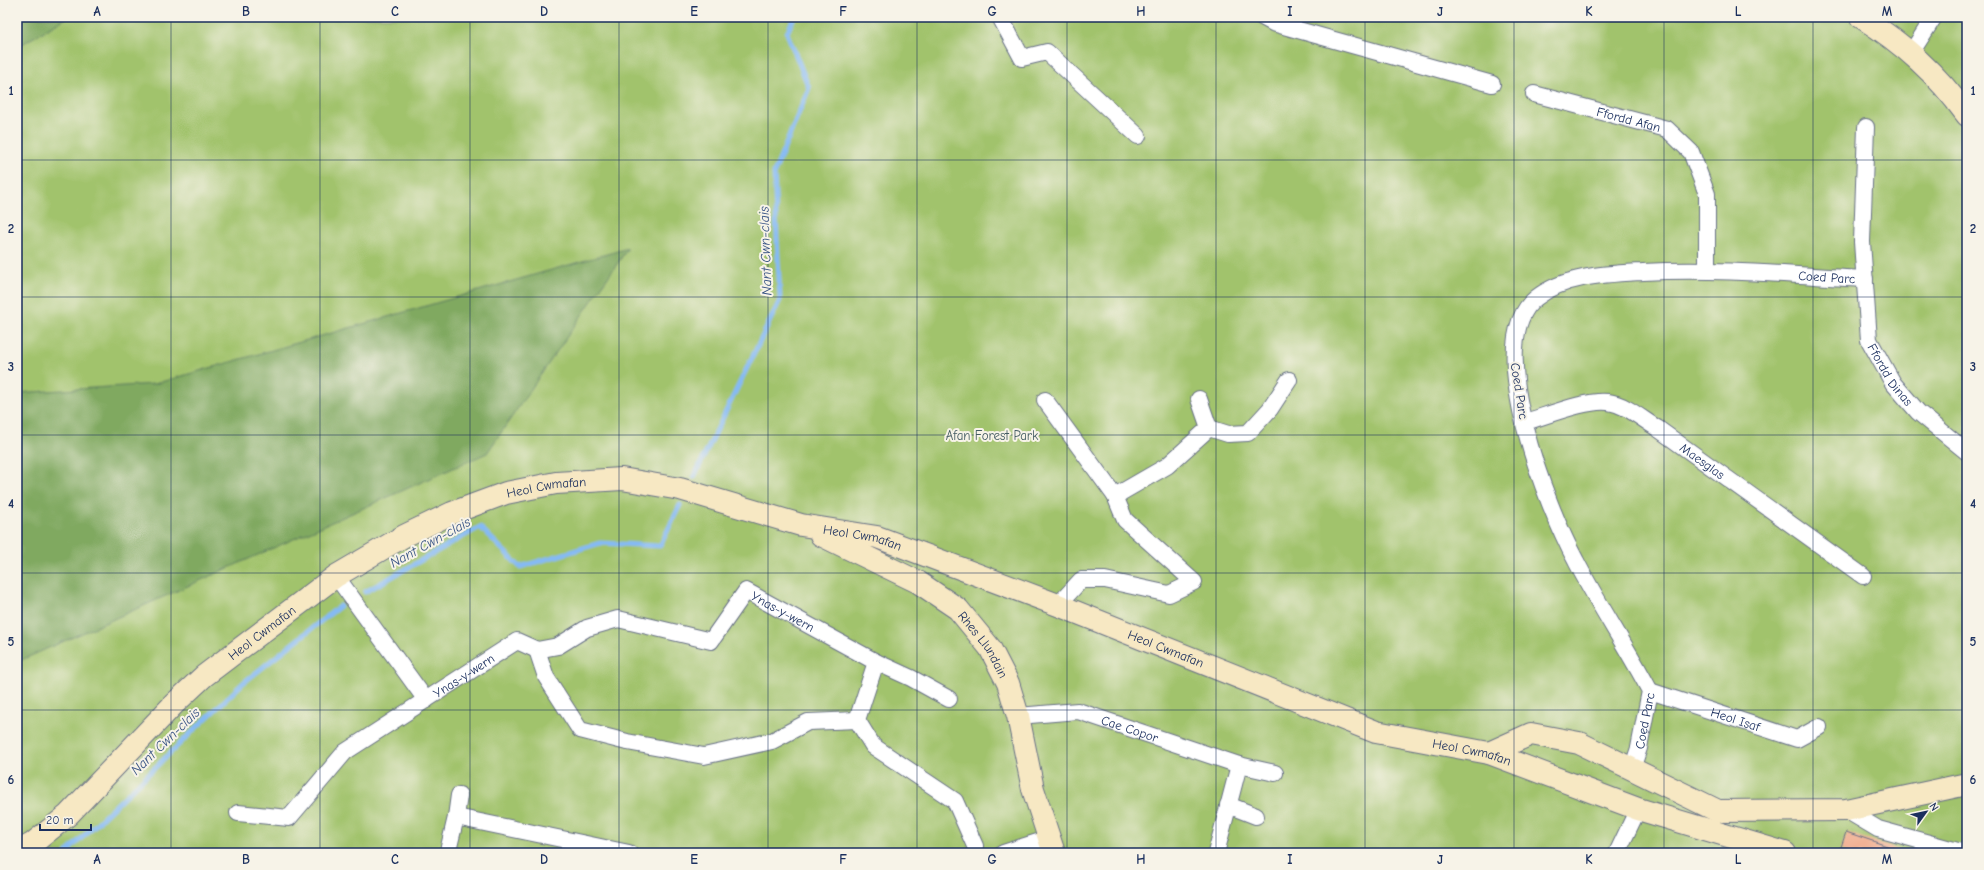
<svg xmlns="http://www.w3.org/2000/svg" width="1984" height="870" font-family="'Comic Neue',sans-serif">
<rect width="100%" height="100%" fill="#f7f3e8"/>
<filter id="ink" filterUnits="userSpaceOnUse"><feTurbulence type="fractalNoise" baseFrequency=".025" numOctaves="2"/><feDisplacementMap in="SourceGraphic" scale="8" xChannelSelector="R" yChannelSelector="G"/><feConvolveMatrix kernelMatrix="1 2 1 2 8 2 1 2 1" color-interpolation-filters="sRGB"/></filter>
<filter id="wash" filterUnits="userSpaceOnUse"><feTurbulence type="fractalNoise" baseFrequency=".012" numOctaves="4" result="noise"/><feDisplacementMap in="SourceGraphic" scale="16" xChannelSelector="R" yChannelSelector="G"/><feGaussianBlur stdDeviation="0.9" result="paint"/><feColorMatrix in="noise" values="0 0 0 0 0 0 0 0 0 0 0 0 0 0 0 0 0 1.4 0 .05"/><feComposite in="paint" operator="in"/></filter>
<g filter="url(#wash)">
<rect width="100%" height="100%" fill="#f1e6cd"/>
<path fill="#a1c36c" stroke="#5e7965" d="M 17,17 L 1967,17 L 1967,853 L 17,853 Z"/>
<path fill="#80a960" stroke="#4e6c5f" d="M 17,17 L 68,17 L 17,47 Z
M 628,248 L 487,453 L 17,662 L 17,393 L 154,384 Z"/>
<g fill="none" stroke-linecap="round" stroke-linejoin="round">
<path stroke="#85baf4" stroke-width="5" d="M 694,477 L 780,300 L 774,173 L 809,88 L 787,33 L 794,17
M 365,592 L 480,527 L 520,567 L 600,543 L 660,546 L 680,505
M 66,853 L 243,683 L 340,606"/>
</g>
<g id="blocks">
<path fill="#f0a889" d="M 1846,832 L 1899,850 L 1899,852 L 1902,853 L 1850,853 L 1840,850 Z"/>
</g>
</g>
<g filter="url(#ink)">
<use href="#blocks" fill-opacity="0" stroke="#666f85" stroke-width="1"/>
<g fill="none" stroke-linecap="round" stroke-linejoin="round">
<g stroke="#666f85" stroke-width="18">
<g id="street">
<path d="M 1000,17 L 1022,58 L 1047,52 L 1138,136"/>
<path d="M 1262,17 L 1273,23 L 1492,84"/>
<path d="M 1911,53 L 1934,17"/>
<path id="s1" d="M 1534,94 L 1667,129 L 1691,152 L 1707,194 L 1707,270"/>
<path id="s2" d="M 1866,127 L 1862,242 L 1869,340 L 1893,383 L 1918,412 L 1967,452"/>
<path d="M 1199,399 L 1209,428"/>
<path d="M 1045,400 L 1115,496"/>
<path id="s3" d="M 1525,422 C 1546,416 1588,399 1608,402 C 1625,404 1642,419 1657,428 L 1863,576"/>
<path d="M 336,576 L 426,700"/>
<path d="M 1058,605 L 1081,580 L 1105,580 L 1169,594 L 1194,582 L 1125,520 L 1115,496 L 1167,466 L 1209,428 L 1228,434 L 1248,433 L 1270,409 L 1289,380"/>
<path d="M 537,650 L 546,677 L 580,730 L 627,742 L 704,756 L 772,741 L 808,722 L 857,720"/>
<path d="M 876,662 L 911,678 L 949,699"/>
<path id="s4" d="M 1650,691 L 1797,739 L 1819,727"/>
<path id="s5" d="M 1018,716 L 1078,711 L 1239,765 L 1275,773"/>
<path id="s6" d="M 1632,769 L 1639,748 L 1650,691 C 1627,647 1599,606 1576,561 C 1549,511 1480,342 1536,298 C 1565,275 1608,274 1643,272 C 1717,268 1791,275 1865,279"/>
<path d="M 1228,805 L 1256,816"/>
<path d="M 1846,810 L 1878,829 L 1965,853"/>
<path id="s7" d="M 238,813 L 289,818 L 345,752 L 517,641 L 537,650 L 558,646 L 587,628 L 618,619 L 711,641 L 746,591 L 876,662 L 857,720 L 873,746 L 955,801 L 975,846"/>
<path d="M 456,817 L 629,853"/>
<path d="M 448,851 L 456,817 L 459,795"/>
<path d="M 1003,853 L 1050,838"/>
<path d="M 1216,853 L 1239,765"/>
<path d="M 1617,853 L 1638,809"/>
</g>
</g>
<g stroke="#666f85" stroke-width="24">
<g id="secondary">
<path d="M 1861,17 C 1905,45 1936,73 1967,115"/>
<path id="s8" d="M 821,535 L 918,582 L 958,609 L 990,648 L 1008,683 L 1018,716 L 1033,789 L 1054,853"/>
<path d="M 1489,753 L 1531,734 L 1579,743 L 1718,811 L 1846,810 L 1967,784"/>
<path id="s9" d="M 17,852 L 32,844 L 68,815 L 174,704 L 204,676 L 336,576 L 404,536 L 452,513 L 506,493 L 556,483 L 622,479 L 680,489 L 801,525 L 877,537 L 1058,605 L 1376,732 L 1489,753 L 1638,809 L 1785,853"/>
</g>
</g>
<use href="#street" stroke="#fff" stroke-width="16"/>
<use href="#secondary" stroke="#f7e8c3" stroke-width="22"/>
</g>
</g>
<path fill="none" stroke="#1b2f5e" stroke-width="1" stroke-opacity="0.55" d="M 171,17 L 171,853M 320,17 L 320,853M 470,17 L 470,853M 619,17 L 619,853M 768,17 L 768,853M 917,17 L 917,853M 1067,17 L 1067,853M 1216,17 L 1216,853M 1365,17 L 1365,853M 1514,17 L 1514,853M 1664,17 L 1664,853M 1813,17 L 1813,853M 17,160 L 1967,160M 17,297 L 1967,297M 17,435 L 1967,435M 17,573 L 1967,573M 17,710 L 1967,710"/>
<g text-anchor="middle" stroke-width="4" stroke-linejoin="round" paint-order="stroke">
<g font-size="13" fill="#1b2f5e" stroke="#f7f3e8">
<text dy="5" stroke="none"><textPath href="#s1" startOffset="98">Ffordd Afan</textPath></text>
<text dy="5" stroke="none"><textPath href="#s6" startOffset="805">Coed Parc</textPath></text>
<text dy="5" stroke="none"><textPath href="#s2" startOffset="254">Ffordd Dinas</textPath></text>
<text transform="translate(1520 391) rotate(81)" y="5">Coed Parc</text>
<text dy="5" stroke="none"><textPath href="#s3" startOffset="198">Maesglas</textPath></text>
<text dy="5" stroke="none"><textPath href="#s9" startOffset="654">Heol Cwmafan</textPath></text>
<text dy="5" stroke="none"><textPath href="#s9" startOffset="978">Heol Cwmafan</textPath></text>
<text dy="5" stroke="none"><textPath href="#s7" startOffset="651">Ynas-y-wern</textPath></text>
<text dy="5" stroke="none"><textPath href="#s9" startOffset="330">Heol Cwmafan</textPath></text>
<text dy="5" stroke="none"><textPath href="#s8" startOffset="200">Rhes Llundain</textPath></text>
<text dy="5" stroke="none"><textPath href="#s9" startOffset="1302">Heol Cwmafan</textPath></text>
<text dy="5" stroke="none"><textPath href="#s7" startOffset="279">Ynas-y-wern</textPath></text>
<text dy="5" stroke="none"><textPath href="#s4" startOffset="90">Heol Isaf</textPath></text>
<text dy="5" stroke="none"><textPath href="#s6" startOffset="50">Coed Parc</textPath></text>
<text dy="5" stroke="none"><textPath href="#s5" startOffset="115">Cae Copor</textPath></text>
<text dy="5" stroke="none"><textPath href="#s9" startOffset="1626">Heol Cwmafan</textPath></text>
</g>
<g font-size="13" fill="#435b62" stroke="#f7f3e8">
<text x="992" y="440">Afan Forest Park</text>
</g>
<g font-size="14" font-style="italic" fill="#365284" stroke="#f7f3e8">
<text transform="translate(765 251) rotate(-92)" y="5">Nant Cwn-clais</text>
<text transform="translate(430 542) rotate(-29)" y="5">Nant Cwn-clais</text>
<text transform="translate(165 741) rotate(-44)" y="5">Nant Cwn-clais</text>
</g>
</g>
<rect width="1984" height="870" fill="none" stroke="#f7f3e8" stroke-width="44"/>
<g transform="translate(1926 812) rotate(57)" stroke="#f7f3e8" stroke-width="3" paint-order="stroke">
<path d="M0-3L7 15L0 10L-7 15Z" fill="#1b2f5e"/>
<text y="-6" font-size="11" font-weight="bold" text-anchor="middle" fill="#1b2f5e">N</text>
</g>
<path d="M40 824v6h51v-6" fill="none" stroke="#1b2f5e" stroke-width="2"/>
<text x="46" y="824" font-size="12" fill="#1b2f5e" stroke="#f7f3e8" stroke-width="3" paint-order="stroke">20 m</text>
<rect x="22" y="22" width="1940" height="826" fill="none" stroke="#1b2f5e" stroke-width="1.5"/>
<g font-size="13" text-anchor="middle" font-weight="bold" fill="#1b2f5e">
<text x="97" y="16">A</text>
<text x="246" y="16">B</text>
<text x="395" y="16">C</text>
<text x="544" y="16">D</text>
<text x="694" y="16">E</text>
<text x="843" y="16">F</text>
<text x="992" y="16">G</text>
<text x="1141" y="16">H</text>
<text x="1290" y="16">I</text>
<text x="1440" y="16">J</text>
<text x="1589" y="16">K</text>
<text x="1738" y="16">L</text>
<text x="1887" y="16">M</text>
<text x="11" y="95">1</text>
<text x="1973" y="95">1</text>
<text x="11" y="233">2</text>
<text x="1973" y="233">2</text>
<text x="11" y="371">3</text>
<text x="1973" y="371">3</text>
<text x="11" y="508">4</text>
<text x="1973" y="508">4</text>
<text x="11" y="646">5</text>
<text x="1973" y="646">5</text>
<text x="11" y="784">6</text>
<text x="1973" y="784">6</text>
<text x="97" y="864">A</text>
<text x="246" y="864">B</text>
<text x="395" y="864">C</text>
<text x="544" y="864">D</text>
<text x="694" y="864">E</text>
<text x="843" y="864">F</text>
<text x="992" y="864">G</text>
<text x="1141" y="864">H</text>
<text x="1290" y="864">I</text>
<text x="1440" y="864">J</text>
<text x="1589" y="864">K</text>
<text x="1738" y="864">L</text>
<text x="1887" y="864">M</text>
</g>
</svg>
